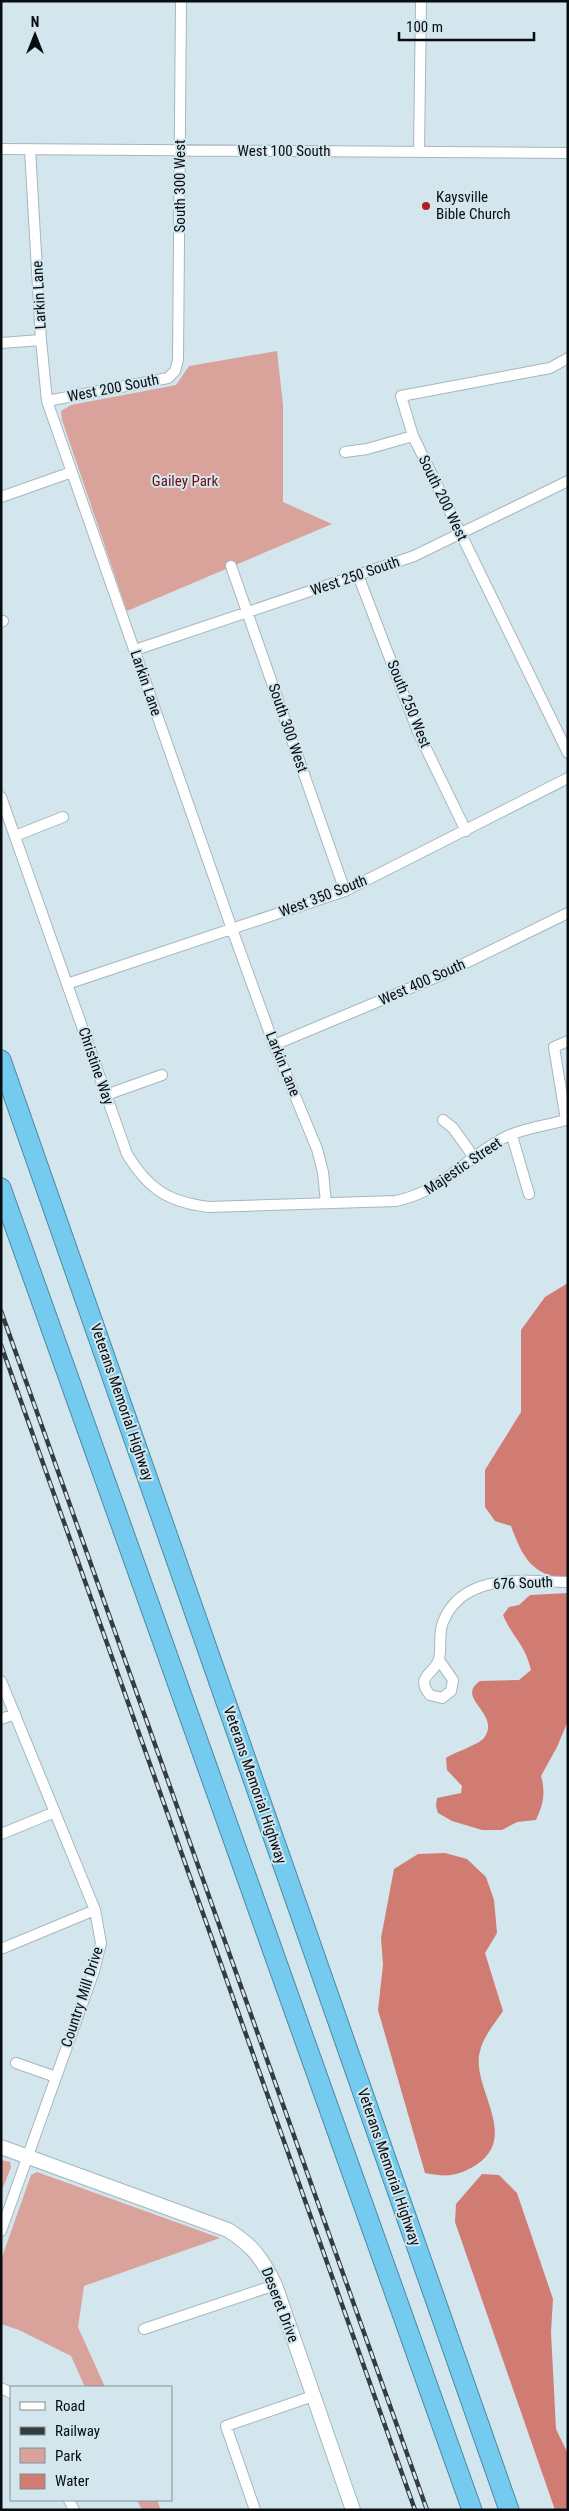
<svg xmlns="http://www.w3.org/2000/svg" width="569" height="2511" font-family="'Roboto Condensed',sans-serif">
<rect width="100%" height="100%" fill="#d3e6ee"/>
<path fill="#d9a39c" d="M 277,351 L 283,405 L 283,502 L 332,524 L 127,611 L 62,420 L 61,411 L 71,405 L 176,385 L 189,366 Z
M 1,2160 L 10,2162 L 11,2167 L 1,2193 Z
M 37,2172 L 220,2238 L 84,2286 L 78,2327 L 105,2387 L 85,2387 L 71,2356 L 19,2330 L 1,2324 L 1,2260 L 31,2175 Z
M 137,2500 L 157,2500 L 161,2510 L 142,2510 Z"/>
<path fill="#d07c72" d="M 568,1283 L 568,1578 C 532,1577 522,1556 511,1526 L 495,1521 L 485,1507 L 485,1470 L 521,1412 L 521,1330 L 545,1297 Z
M 568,1593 L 568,1721 L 557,1747 L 541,1776 C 546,1793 543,1805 536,1820 L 517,1822 L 502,1830 L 482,1830 L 452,1821 L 438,1813 L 436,1806 L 437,1798 L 461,1793 L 462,1786 L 447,1770 L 446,1758 C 455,1752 478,1745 484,1738 C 502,1713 454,1699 480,1681 L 519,1680 L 531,1670 C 525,1644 512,1637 503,1615 L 509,1607 L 519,1605 L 530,1595 Z
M 445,1853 L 467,1859 L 486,1877 L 494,1900 L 497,1933 L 485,1953 L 503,2011 C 495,2023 483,2037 480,2051 C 470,2087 521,2136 476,2165 C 456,2177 447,2177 425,2173 L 378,2010 L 383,1965 L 381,1938 L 394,1869 L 418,1854 Z
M 482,2174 L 499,2175 L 517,2193 L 553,2299 L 551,2332 L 556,2429 L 568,2454 L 568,2510 L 555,2510 L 455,2222 L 456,2204 Z"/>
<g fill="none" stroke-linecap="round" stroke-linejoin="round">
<g stroke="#a5b6be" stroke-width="12">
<path id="minor" d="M 1,149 L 568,153
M 30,149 L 41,340 L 47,401 L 232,929 L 274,1045 L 317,1149 L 323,1172 L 326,1203
M 419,152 L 421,1
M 1,343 L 41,340
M 568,358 L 550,368 L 401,396 L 413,436 L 568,753
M 47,401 L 168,378 L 175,371 L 178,360 L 181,1
M 345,452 L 367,449 L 413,436
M 1,497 L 72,472
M 231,566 L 345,891
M 358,575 L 418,732 L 466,831
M 1,622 L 3,621
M 135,650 L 414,556 L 568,481
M 1,797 L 127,1154 C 148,1189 168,1202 209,1207 L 396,1201 C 442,1191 461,1162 500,1140 C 518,1129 545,1126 566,1120 L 554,1047 L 568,1041
M 15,836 L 63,817
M 67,984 L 345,891 L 568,778
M 274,1045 L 439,976 L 568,913
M 106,1095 L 162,1075
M 443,1120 L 453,1128 L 473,1156
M 512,1136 L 529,1194
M 439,1660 L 453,1680 L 451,1691 L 442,1698 L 430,1695 C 414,1676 435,1674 439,1659 C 442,1647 438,1634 443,1622 C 463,1572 524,1581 568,1582
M 1,1681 L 95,1910 L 101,1943 L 94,1971 L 1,2231
M 1,1719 L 15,1714
M 1,1834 L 55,1812
M 1,1949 L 95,1910
M 16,2063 L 56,2077
M 144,2329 L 275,2285
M 1,2388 L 11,2393
M 69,2500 L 74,2510
M 255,2510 L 226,2426 L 313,2396"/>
</g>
<g stroke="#a5b6be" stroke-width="16">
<path id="tertiary" d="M 1,2147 L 228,2230 C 253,2246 262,2258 275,2285 L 353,2510"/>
</g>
<g stroke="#4e88a1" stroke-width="21">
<path id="motorway" d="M 1,1060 L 509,2510
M 1,1188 L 472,2510"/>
</g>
<use href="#minor" stroke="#fff" stroke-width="10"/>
<use href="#tertiary" stroke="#fff" stroke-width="14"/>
<use href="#motorway" stroke="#74cbef" stroke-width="19"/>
<g stroke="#343c40" stroke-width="4.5">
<path id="rail" d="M 1,1311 L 427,2510
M 1,1345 L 415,2510"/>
</g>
<use href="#rail" stroke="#d3e6ee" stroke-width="2.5" stroke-dasharray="8" stroke-linecap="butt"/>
</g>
<circle fill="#b01f1f" stroke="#d3e6ee" stroke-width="2" cx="426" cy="206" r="5"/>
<g text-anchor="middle" stroke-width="4" stroke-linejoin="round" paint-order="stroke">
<g font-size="15" fill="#070c0f" stroke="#d3e6ee">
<text x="284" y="156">West 100 South</text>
<text transform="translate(180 186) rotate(-90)" y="5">South 300 West</text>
<text transform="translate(39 295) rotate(-93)" y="5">Larkin Lane</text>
<text transform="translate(113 388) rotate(-11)" y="5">West 200 South</text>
<text transform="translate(443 498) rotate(64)" y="5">South 200 West</text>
<text transform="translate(355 576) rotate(-19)" y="5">West 250 South</text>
<text transform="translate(146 683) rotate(71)" y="5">Larkin Lane</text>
<text transform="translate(409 704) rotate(68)" y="5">South 250 West</text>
<text transform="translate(288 728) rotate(71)" y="5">South 300 West</text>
<text transform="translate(323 896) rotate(-21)" y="5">West 350 South</text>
<text transform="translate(422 982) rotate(-24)" y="5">West 400 South</text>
<text transform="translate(283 1064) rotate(68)" y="5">Larkin Lane</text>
<text transform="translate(96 1066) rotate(71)" y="5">Christine Way</text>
<text transform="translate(463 1166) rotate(-34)" y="5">Majestic Street</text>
<text transform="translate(122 1402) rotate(71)" y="5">Veterans Memorial Highway</text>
<text transform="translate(523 1583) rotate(-2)" y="5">676 South</text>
<text transform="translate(255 1785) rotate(71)" y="5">Veterans Memorial Highway</text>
<text transform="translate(82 1997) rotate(-72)" y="5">Country Mill Drive</text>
<text transform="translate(389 2167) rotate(71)" y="5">Veterans Memorial Highway</text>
<text transform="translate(280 2305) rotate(69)" y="5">Deseret Drive</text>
</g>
<g font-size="15" fill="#070c0f" stroke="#d3e6ee" text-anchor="start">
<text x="436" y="202">Kaysville<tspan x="436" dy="17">Bible Church</tspan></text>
</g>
<g font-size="15" fill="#730a0c" stroke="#d3e6ee">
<text x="185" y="486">Gailey Park</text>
</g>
</g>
<rect width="569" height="2511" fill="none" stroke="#070c0f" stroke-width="5"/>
<rect x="10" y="2386" width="162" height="115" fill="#d3e6ee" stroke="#818f95"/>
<rect x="20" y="2402" width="25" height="8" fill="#ffffff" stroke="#818f95"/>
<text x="55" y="2411" font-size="15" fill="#070c0f">Road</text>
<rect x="20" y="2427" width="25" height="8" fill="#343c40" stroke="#818f95"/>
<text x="55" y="2436" font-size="15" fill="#070c0f">Railway</text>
<rect x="20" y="2448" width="25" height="15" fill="#d9a39c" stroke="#818f95"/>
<text x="55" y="2461" font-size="15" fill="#070c0f">Park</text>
<rect x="20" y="2474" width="25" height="15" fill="#d07c72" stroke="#818f95"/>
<text x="55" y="2486" font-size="15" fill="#070c0f">Water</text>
<g transform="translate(35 35)" stroke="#d3e6ee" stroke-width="4" paint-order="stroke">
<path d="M0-4L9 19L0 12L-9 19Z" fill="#070c0f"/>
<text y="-8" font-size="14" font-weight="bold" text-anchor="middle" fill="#070c0f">N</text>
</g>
<path d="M399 32v8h135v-8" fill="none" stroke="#070c0f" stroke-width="2.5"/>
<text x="406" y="32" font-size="15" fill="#070c0f" stroke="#d3e6ee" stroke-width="4" paint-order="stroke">100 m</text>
</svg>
